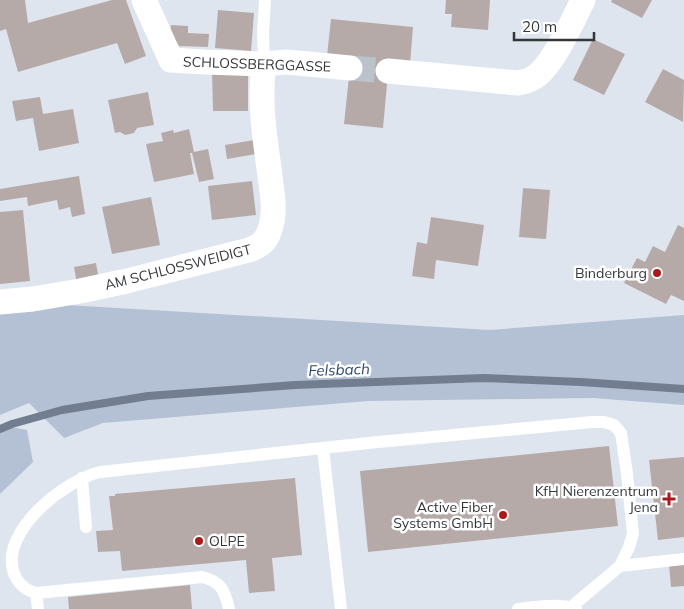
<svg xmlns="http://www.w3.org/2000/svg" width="684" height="609" font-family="Mulish,sans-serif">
<rect width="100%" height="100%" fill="#dee5ee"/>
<path fill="#b4c1d4" d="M 0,301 L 490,330 L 684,315 L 684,405 L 593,398 L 368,401 L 103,423 L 64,438 L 29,403 L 0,415 Z
M 0,425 L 27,430 L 33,462 L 0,494 Z"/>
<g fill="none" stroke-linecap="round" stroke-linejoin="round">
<path stroke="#727e90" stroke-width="8" d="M 0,429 L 12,424 L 62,410 L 148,396 L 295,385 L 484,378 L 581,382 L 684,389"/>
</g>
<path fill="#b6aaa9" d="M 0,0 L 25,0 L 28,23 L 112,0 L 126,0 L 146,56 L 125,64 L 117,43 L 18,72 L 6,29 L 0,31 Z
M 446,0 L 490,0 L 488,30 L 451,27 L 452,14 L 445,14 Z
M 612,0 L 652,0 L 642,18 L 611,2 Z
M 218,10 L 254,13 L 251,51 L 215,48 Z
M 331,19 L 413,27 L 410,64 L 389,62 L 383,128 L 344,124 L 351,58 L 327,56 Z
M 171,25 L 188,26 L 188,33 L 209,34 L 208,47 L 179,46 L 170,32 Z
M 593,39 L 625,54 L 604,95 L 573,80 Z
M 663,69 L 684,80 L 683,122 L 645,102 Z
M 248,70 L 248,111 L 213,111 L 212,71 Z
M 148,92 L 154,125 L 137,128 L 134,133 L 125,135 L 120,132 L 115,133 L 108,100 Z
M 40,97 L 43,114 L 73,109 L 79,143 L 39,151 L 33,118 L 16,121 L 12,101 Z
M 189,129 L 194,152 L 208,149 L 214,179 L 199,182 L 192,153 L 190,153 L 194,174 L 154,182 L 146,144 L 163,141 L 161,133 L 173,130 L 174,133 Z
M 254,140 L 256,154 L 227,159 L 225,145 Z
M 79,176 L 85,214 L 72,217 L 70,207 L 59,210 L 57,200 L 28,206 L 27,197 L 0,201 L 0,189 Z
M 252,181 L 256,215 L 212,220 L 208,186 Z
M 523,188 L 550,190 L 546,239 L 519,237 Z
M 151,197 L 160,245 L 112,254 L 102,207 Z
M 23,210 L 30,281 L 0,284 L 0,212 Z
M 431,217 L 484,225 L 478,266 L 436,260 L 434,279 L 412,276 L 417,242 L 427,244 Z
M 678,225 L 684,228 L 684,301 L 671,295 L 666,304 L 624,283 L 637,258 L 645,262 L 653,246 L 665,252 Z
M 96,263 L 99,280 L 77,284 L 74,267 Z
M 609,446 L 618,526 L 368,552 L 360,471 Z
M 684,457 L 684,537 L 658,540 L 649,460 Z
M 295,478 L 302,555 L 272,558 L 275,591 L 249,593 L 246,560 L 122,571 L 120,551 L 98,552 L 96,531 L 113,530 L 109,496 L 115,496 L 115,494 Z
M 684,563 L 684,586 L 671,587 L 669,564 Z
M 190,585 L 192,609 L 69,609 L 68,597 Z"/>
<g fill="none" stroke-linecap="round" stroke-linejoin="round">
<path stroke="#bcc2ca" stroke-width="25" stroke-dasharray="25 12" stroke-linecap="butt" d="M 350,68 L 388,71"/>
<path stroke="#fff" stroke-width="12" d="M 264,64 L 263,33 L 265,0
M 323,448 L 341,609
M 82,478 L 86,527
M 620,566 L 684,559
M 36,593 L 38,609
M 229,609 C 225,591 221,581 202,577 L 36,593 C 25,590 16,582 13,570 C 2,530 65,480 100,472 L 378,442 L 592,422 L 604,422 L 614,425 L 621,433 L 627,474 L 633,534 L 629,547 L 620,566 L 571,607
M 518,609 C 538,607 557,603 576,609"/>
<path stroke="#fff" stroke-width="25" d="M 144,0 L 171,60 L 205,62 L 264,64 L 287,62 L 350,68
M 388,71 L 518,83 C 523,82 529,81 533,78 C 552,68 573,20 583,0
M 0,302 L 33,299 L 80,291 L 127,281 L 249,250 C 260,246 267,241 270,229 C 277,210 271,188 269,168 C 264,133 259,98 264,64"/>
</g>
<g fill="#ac191d" stroke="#fff" stroke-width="2">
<circle cx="657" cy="273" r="5"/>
<path d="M666.5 491.5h5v5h5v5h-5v5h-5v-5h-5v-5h5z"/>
<circle cx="503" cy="515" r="5"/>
<circle cx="199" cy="541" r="5"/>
</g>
<g text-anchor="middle" stroke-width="5" stroke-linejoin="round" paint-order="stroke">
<g font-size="14" fill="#34373a" stroke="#fff">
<text transform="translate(257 64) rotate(2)" y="5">SCHLOSSBERGGASSE</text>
<text transform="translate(178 267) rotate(-14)" y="5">AM SCHLOSSWEIDIGT</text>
</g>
<g font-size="14" fill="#34373a" stroke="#fff" text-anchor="end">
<text x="647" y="278">Binderburg</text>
<text x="658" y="496">KfH Nierenzentrum<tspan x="658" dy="16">Jena</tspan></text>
<text x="493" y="512">Active Fiber<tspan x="493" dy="16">Systems GmbH</tspan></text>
<text x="209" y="546" text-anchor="start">OLPE</text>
</g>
<g font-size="15" font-style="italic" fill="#2d476c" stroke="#fff">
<text transform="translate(339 370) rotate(-2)" y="5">Felsbach</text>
</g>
</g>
<path d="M514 32v8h80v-8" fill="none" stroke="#34373a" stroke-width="2.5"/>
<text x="522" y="32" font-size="15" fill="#34373a" stroke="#ffffff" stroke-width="4" paint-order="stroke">20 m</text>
</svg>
